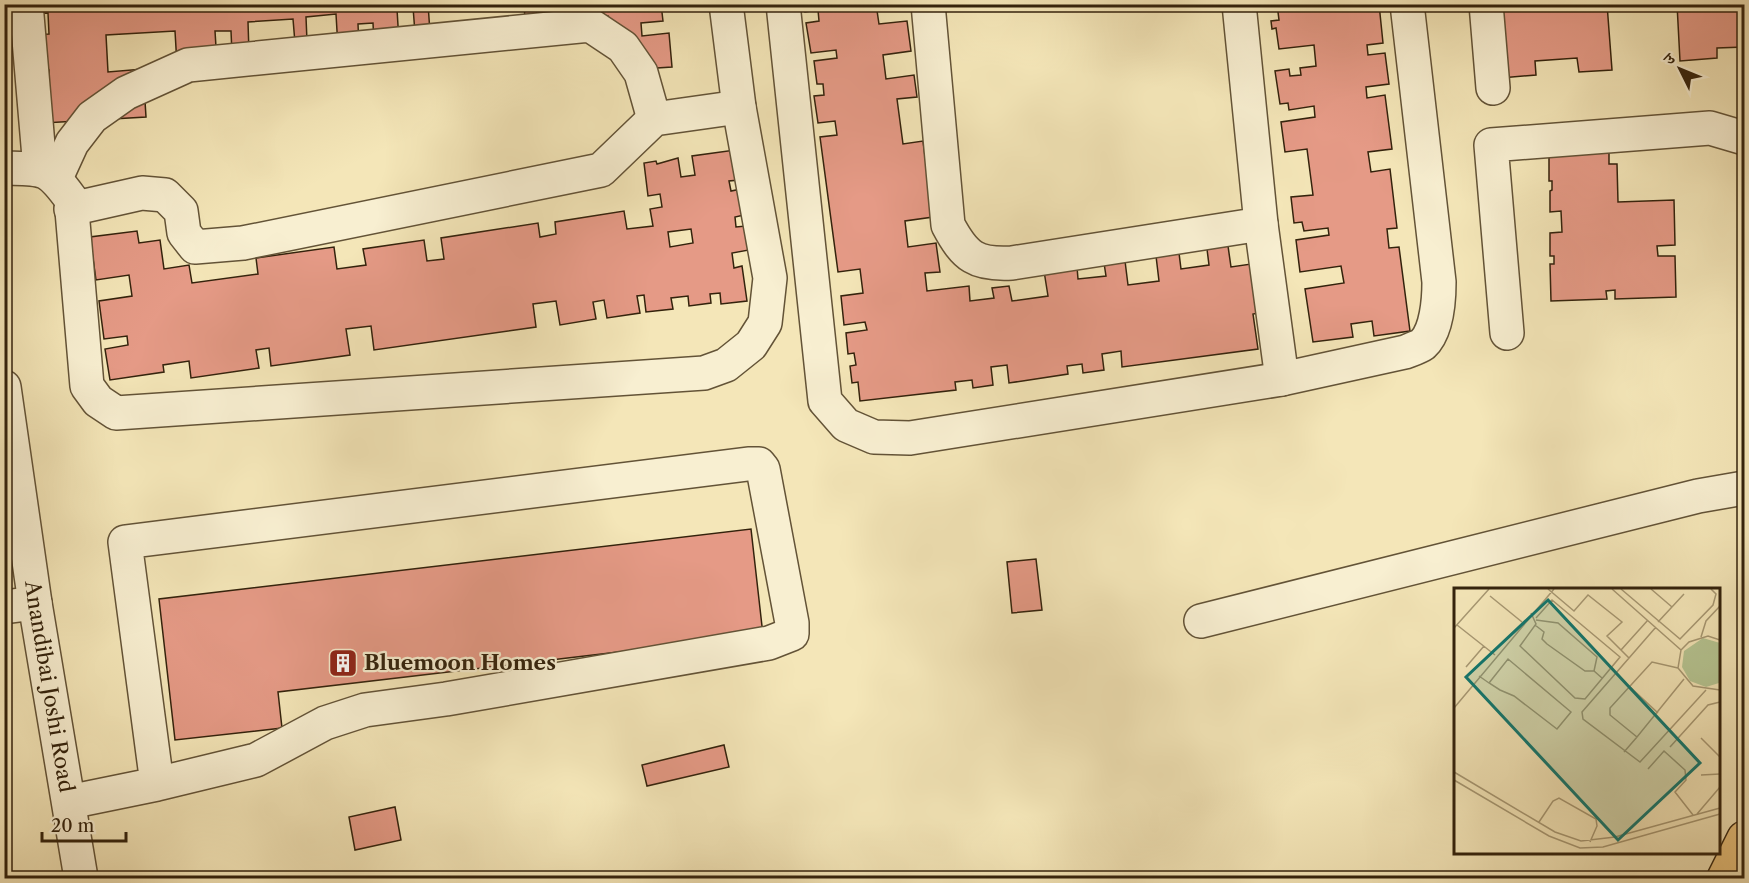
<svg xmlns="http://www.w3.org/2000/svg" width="1749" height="883" font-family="'Libre Caslon Text','Noto Serif Devanagari',serif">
<rect width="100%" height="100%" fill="#f4e6b8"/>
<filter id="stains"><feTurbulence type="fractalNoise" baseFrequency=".00333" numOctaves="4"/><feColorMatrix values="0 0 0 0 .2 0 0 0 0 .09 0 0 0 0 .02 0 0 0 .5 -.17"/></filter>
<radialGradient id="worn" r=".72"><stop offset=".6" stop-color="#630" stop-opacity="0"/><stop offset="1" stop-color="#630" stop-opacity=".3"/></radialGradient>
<path fill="#e59a86" stroke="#33220c" stroke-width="1.5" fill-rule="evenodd" d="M 18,4 L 428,4 L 430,32 L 415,33 L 413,7 L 397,9 L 399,42 L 374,44 L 373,23 L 358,24 L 359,46 L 338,48 L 336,14 L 306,17 L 307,41 L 295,43 L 293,19 L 248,22 L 249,53 L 232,54 L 231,31 L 215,31 L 217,63 L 177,65 L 175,31 L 106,35 L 108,72 L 143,69 L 146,117 L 27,124 L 49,85 L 49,70 L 26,71 L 23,35 L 49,34 L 48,13 L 19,15 Z
M 524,4 L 536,4 L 537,18 L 525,19 Z
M 580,4 L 661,4 L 663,21 L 641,23 L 642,36 L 669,33 L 672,67 L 626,70 L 610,33 L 608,16 L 581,19 Z
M 804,4 L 876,4 L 879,24 L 907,21 L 911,51 L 883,55 L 886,79 L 914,75 L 917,97 L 897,99 L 903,144 L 923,141 L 933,217 L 905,221 L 908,247 L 936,243 L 940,272 L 925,273 L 927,291 L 969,286 L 970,301 L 994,298 L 992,288 L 1009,286 L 1012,301 L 1048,296 L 1044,271 L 1077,267 L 1078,279 L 1106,276 L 1104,263 L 1125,261 L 1128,285 L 1159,281 L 1156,256 L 1179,253 L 1181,269 L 1209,265 L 1207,249 L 1228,246 L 1231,267 L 1258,263 L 1264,312 L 1253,314 L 1258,349 L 1122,367 L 1121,351 L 1102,354 L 1104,370 L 1083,373 L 1082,364 L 1067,366 L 1068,374 L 1009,383 L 1007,365 L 991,367 L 993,385 L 973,388 L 972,380 L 955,382 L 956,390 L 860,401 L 858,382 L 852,383 L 850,366 L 856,365 L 854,353 L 848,354 L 846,333 L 867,330 L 865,322 L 844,325 L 841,296 L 863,293 L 860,269 L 838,272 L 820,137 L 837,135 L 835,121 L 818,123 L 814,96 L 824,95 L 823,84 L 817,84 L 814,61 L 837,58 L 836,50 L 811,53 L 806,23 L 819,21 L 818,10 L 805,12 Z
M 1277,4 L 1379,4 L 1383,43 L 1367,45 L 1368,55 L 1385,53 L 1389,84 L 1366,87 L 1367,98 L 1385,95 L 1392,149 L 1368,152 L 1371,172 L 1390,169 L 1397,228 L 1387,229 L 1389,248 L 1399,247 L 1410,331 L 1374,336 L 1372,321 L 1351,324 L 1353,337 L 1313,342 L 1305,289 L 1344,283 L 1341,266 L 1300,272 L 1296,240 L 1329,235 L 1328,228 L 1304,231 L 1302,222 L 1294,223 L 1291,197 L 1313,195 L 1307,149 L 1285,152 L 1281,122 L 1315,117 L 1314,106 L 1289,110 L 1288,103 L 1280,104 L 1275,71 L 1289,69 L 1290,76 L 1301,75 L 1300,68 L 1316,66 L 1314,45 L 1279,49 L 1276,28 L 1272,29 L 1271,21 L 1279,20 Z
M 1497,4 L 1607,4 L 1612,70 L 1579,72 L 1577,58 L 1535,61 L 1536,75 L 1501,78 Z
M 1677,4 L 1744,4 L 1744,47 L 1717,48 L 1717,58 L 1680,61 Z
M 1609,145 L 1609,164 L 1617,164 L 1618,202 L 1674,200 L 1675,245 L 1657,246 L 1658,256 L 1675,256 L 1676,297 L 1615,299 L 1615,290 L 1606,291 L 1607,299 L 1551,301 L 1550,264 L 1554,264 L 1554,256 L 1550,256 L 1550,233 L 1562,232 L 1561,211 L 1550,212 L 1550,191 L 1552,190 L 1552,181 L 1549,181 L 1549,147 Z
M 735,150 L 739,180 L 729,181 L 731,191 L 741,189 L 744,215 L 735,217 L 736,227 L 746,226 L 749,250 L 732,253 L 734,268 L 742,266 L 747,301 L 721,304 L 720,293 L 710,294 L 711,303 L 689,306 L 688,296 L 671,298 L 673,309 L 646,312 L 644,295 L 637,296 L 640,313 L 607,318 L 604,300 L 593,302 L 596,319 L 560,325 L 556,301 L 533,304 L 536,327 L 374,350 L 371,326 L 346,329 L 350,355 L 271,366 L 269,348 L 256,350 L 259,368 L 191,378 L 189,361 L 163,365 L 164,372 L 110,380 L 105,349 L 128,345 L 127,336 L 104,339 L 99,301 L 132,296 L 129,275 L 96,280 L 90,237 L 137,231 L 139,243 L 160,240 L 164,269 L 189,265 L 192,283 L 258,274 L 256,258 L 334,247 L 337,269 L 366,265 L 363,249 L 424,240 L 427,261 L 444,259 L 441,238 L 538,223 L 540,237 L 556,234 L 555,222 L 624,211 L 627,229 L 653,226 L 650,209 L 662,207 L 660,194 L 648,196 L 644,163 L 656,161 L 657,164 L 678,158 L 681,177 L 695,175 L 692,156 ZM 691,229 L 693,243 L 670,247 L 668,232 Z
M 751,529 L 763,635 L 278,692 L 282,728 L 175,740 L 159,599 Z
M 1036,559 L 1042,610 L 1012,613 L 1007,562 Z
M 724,745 L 729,767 L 647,786 L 642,765 Z
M 395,807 L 401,840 L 355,850 L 349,817 Z"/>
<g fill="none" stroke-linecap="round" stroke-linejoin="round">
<g stroke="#635337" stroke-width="36">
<g id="minor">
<path d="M 26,4 L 40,169"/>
<path d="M 783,4 L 825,401 L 846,425 L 874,437 L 910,438 L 1282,379 L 1405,352 C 1410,350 1419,347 1423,344 C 1437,331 1439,299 1439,282 L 1407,4"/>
<path d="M 928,4 L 948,225 C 965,257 976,265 1012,263 L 1261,224 L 1239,4"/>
<path d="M 1486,4 L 1493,88"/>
<path d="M 4,168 C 44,169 47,166 71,199 L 87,386 L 98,401 L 116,413 L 704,373 L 726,365 L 751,345 L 765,323 L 770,278 L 739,107 L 726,4"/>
<path d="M 56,178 L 72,143 L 92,117 L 126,93 L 188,65 L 590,25 L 623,47 L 641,73 L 654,119"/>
<path d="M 71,209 L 142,193 L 165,195 L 181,211 L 184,233 L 195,247 L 243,243 L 601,170 L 654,119 L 739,107"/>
<path d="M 1261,224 L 1282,379"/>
<path d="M 1507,333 L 1491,145 L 1710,128 L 1744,138"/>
<path id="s1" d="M 4,387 L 35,603 L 81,878"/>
<path d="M 4,607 L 35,603"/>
<path d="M 1201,621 L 1698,496 L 1744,488"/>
<path d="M 69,802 L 157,784 L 256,760 L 325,723 L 365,710 L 446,699 L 769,643 L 792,634 L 792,623 L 763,469 L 759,464 L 748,464 L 125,542 L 157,784"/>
</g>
</g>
<g stroke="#33220c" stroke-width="36">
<path id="highway" d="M 1724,878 L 1744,838"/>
</g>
<use href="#minor" stroke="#f8efd1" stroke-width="33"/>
<use href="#highway" stroke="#eac37c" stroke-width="33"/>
</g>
<defs>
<g id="building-square" transform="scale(1.5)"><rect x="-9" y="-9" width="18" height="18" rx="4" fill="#8f2418" stroke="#f8efd1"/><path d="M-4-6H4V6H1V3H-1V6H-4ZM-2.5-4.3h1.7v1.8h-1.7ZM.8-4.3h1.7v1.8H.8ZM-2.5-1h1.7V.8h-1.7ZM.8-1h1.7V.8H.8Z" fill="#fff"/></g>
</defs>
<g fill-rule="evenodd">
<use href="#building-square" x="343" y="663"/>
</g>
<g text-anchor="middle" stroke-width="4.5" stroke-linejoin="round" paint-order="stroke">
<g font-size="21" font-weight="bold" fill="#33220c" stroke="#f8efd1" text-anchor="start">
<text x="364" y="670">Bluemoon Homes</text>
</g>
<g font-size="21" fill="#33220c" stroke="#f8efd1">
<text dy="7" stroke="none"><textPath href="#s1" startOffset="303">Anandibai Joshi Road</textPath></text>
</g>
</g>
<g transform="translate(1454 588)">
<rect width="266" height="266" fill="#f4e6b8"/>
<path d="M 249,50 L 266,55 L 265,95 L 252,99 L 236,93 L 228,79 L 230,63 Z" fill="#b6c693"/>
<path fill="none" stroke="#a79873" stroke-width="1.5" d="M 94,1 L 120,23 L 134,7 L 168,34 L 153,48 L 175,70M 158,1 L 227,62M 167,1 L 226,51 L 259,17 L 262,6 L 257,1M 197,1 L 218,19M 36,8 L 68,34M 77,25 L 82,36 L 66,58 L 121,110 L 131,111 L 166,69 L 98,12 L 82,30M 82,32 L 104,35 L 143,69 L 140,83M 204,34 L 230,6M 3,37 L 41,67M 81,37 L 90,44 L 88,51 L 93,56 L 131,83 L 140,83 L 148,90M 202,39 L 128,124 L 129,131 L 186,174 L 252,102M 0,40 L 35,1M 247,49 L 252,33 L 266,18M 266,52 L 254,48 L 235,54 L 227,62 L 224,80 L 239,98 L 266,102M 167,62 L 194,32M 12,79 L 30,58M 224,80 L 198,74 L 156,120 L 156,127 L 183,149 L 230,91M 25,88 L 35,95 L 46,102 L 60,108 L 103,141 L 117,124 L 54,71 L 35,95M 175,98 L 204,125M 0,120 L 100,1M 247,150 L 266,169M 216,159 L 254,117 L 266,114M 170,164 L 183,149M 194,181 L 210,163 L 231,182 L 232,192 L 221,204 L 239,227M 0,184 L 101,244 L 127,253 L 161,249 L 266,220M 247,187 L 266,186M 0,192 L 95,248 L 126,260 L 149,259 L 266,226M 243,226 L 266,199M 85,234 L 99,213 L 105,210 L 142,231 L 143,238 L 136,254"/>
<path fill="#0f766e" fill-opacity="0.15" stroke="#0f766e" stroke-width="3" d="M 94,12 L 246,175 L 164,252 L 12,89 Z"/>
<rect width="266" height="266" fill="none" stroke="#33220c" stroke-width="3"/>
</g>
<rect width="1749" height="883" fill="none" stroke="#f4e6b8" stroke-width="24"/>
<rect x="6" y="6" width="1737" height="871" fill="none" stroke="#33220c" stroke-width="3"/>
<rect x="12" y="12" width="1725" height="859" fill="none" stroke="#33220c" stroke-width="1.5"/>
<g transform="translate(1680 69) rotate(313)" stroke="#f8efd1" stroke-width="4.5" paint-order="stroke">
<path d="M0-4.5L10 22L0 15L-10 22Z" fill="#33220c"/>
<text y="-9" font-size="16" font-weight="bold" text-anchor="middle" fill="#33220c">उ</text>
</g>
<path d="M42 832v9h84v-9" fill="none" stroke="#33220c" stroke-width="3"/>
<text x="51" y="832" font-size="18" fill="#33220c" stroke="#f8efd1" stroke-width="4.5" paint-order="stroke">20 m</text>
<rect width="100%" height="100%" filter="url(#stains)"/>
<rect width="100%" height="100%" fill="url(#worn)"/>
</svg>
